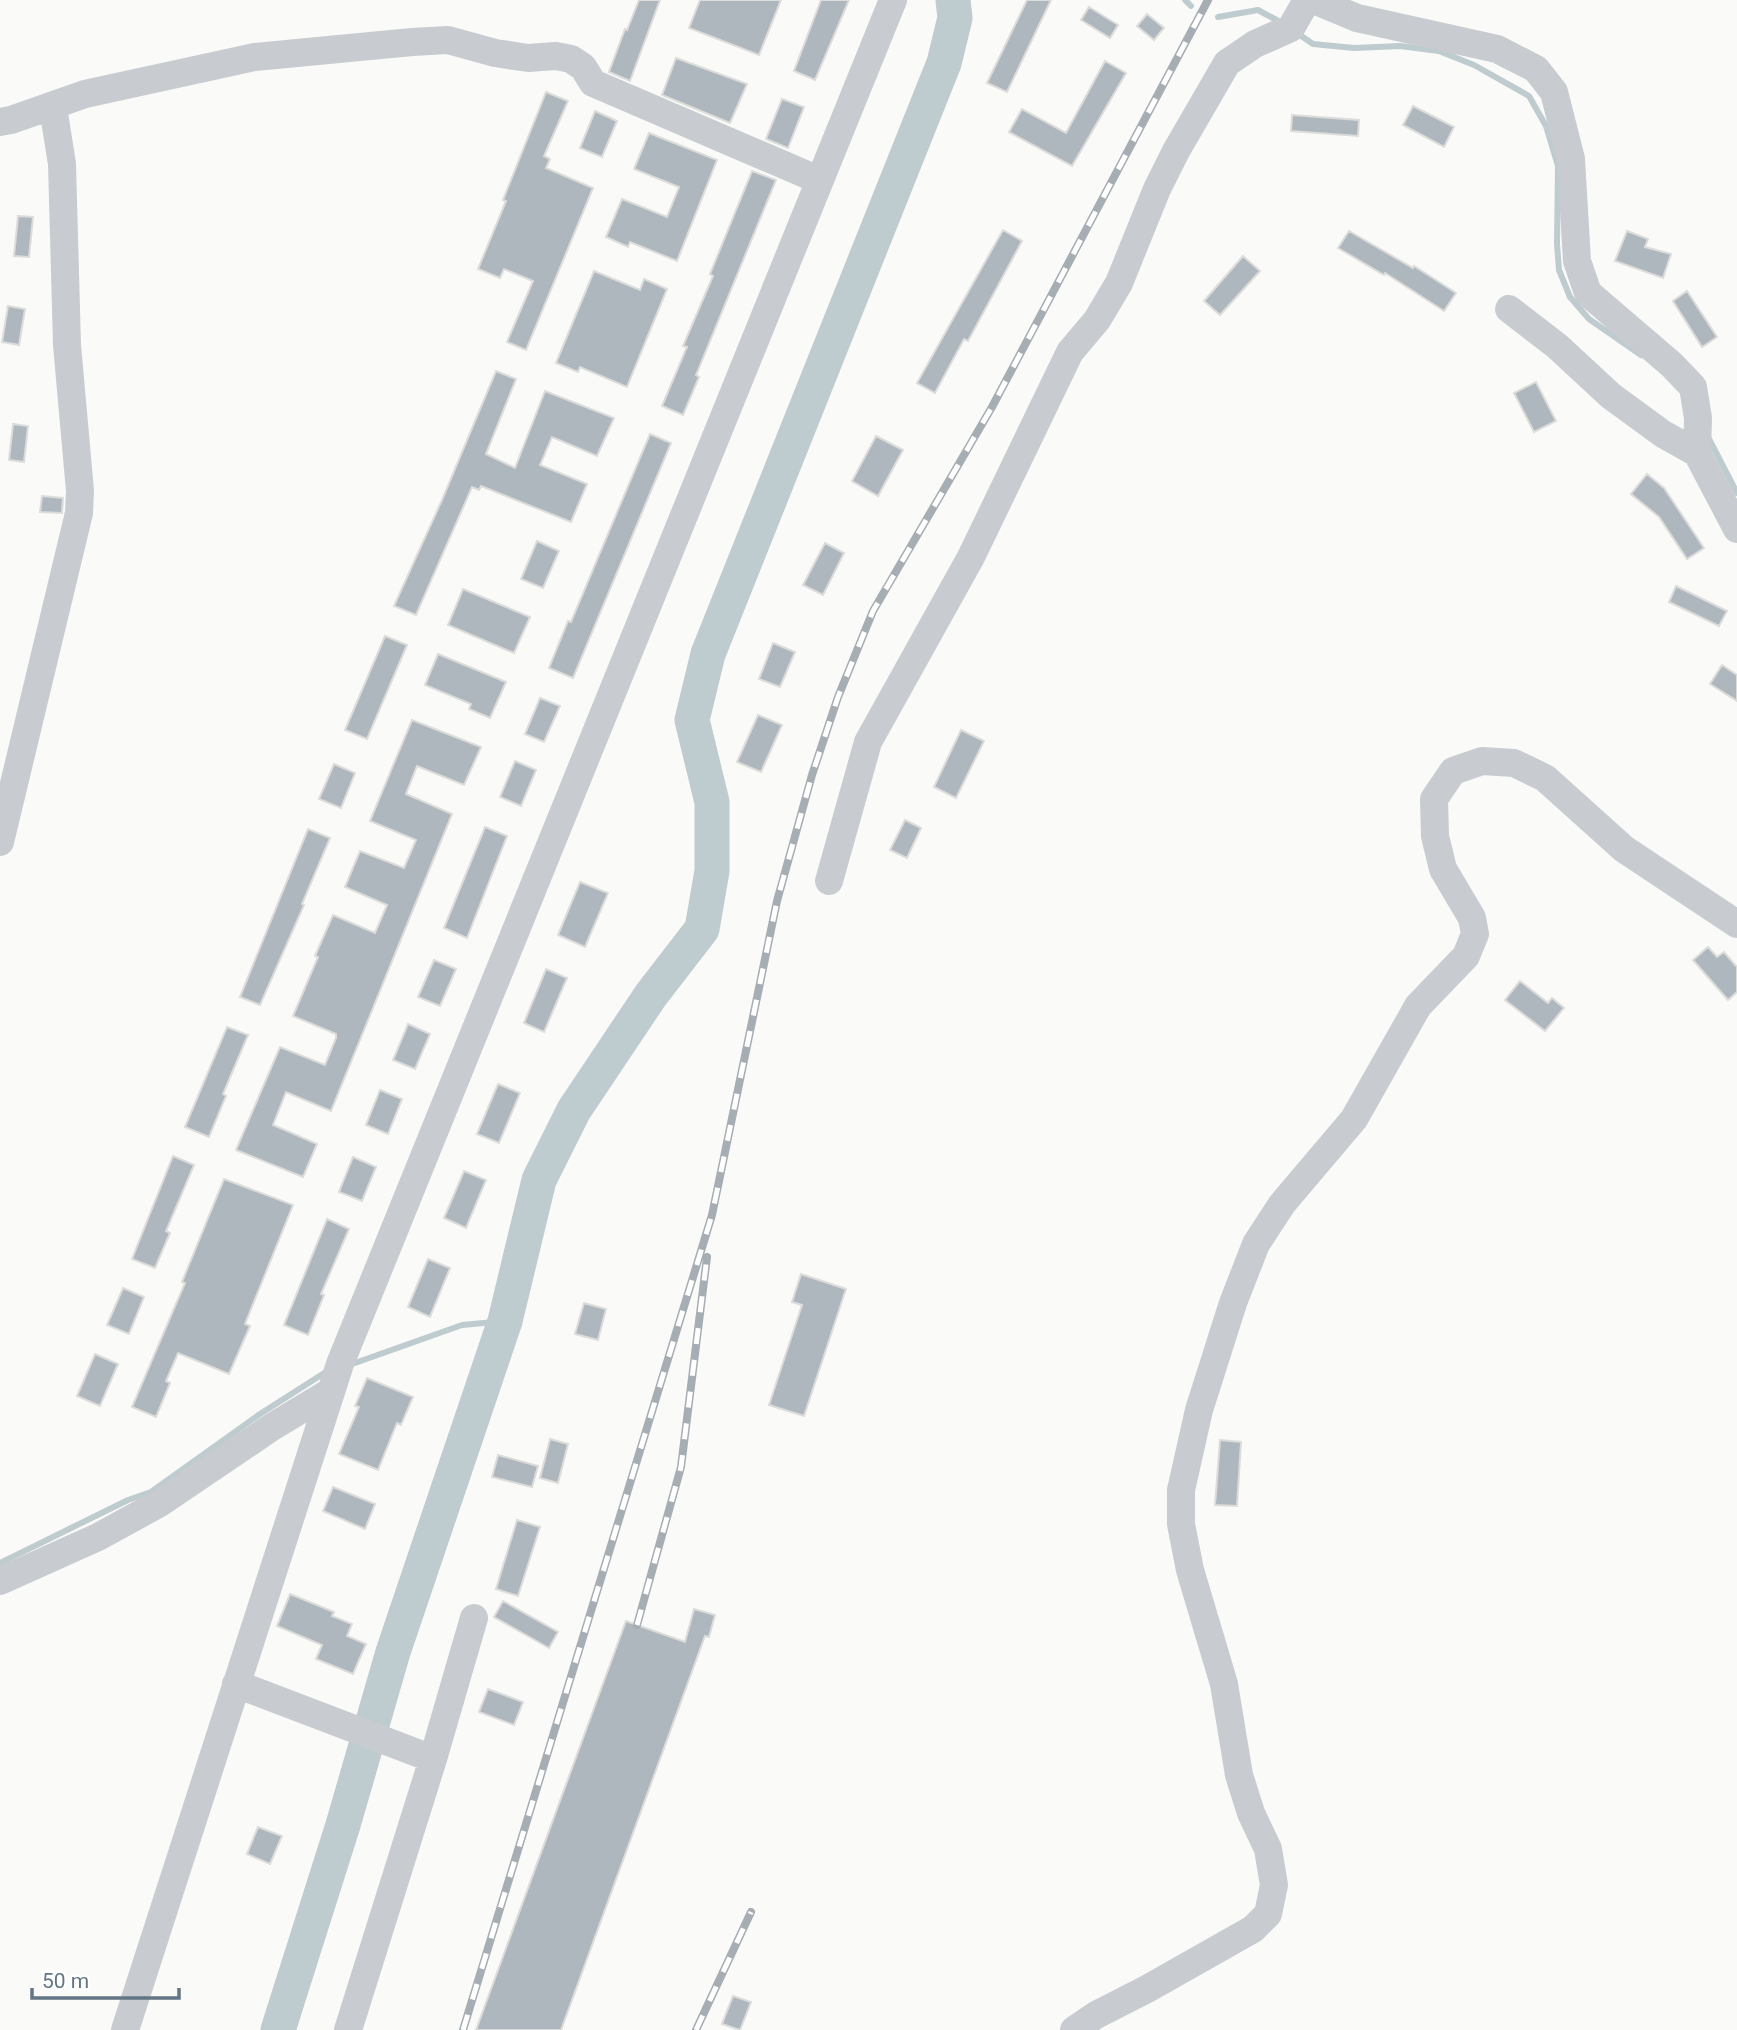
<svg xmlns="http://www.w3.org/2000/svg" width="1737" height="2030" font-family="Roboto,sans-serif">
<rect width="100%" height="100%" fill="#fafaf8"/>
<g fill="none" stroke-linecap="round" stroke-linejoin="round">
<path stroke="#becbcf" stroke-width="6" d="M 1185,0 L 1191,6
M 1218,17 L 1258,10 L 1282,23
M 1297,33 L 1313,44 L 1354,48 L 1400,46 L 1439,51 L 1474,65 L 1529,96 L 1546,126 L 1558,166 L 1557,244 L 1559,270 L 1570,297 L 1589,319 L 1641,355
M 1709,439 L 1737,493
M 355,1363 L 462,1325 L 505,1321
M 0,1563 L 128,1500 L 151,1492 L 260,1414 L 329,1370"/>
<path stroke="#becbcf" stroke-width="35" d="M 278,2030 L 343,1825 L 393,1652 L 505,1321 L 539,1180 L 574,1110 L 651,995 L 702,929 L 712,871 L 712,802 L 692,720 L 708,654 L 944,63 L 955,18 L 953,0"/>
</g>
<path fill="#aeb7bd" stroke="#dcdcda" stroke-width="2" d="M 639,0 L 660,0 L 630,81 L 609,72 L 625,29 L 627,30 Z
M 700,0 L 781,0 L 759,55 L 689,28 Z
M 821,0 L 849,0 L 815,80 L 794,71 Z
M 1027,0 L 1051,0 L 1007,92 L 987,83 Z
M 1089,7 L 1118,25 L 1110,38 L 1081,20 Z
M 1147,14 L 1164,28 L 1154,40 L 1137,26 Z
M 676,58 L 747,84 L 730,123 L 662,95 Z
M 1105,61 L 1126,73 L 1072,166 L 1009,132 L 1022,109 L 1066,133 Z
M 546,92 L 568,101 L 544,156 L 550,159 L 546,168 L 593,188 L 526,350 L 507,342 L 533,281 L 504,269 L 500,278 L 478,269 L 506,201 L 503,200 Z
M 782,99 L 804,107 L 788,148 L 766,139 Z
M 1413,106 L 1454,127 L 1444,147 L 1403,125 Z
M 595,111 L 617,121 L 602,157 L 580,148 Z
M 1292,115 L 1359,120 L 1358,136 L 1291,131 Z
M 649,133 L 717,160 L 677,261 L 630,242 L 628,247 L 606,237 L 622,199 L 667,217 L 679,187 L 634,169 Z
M 752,171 L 776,180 L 696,375 L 699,377 L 683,415 L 662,406 L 687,347 L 683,346 L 713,276 L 710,274 Z
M 18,216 L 33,217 L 29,257 L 14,256 Z
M 1003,230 L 1022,241 L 968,341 L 964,339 L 935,393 L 917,383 Z
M 1349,231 L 1413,268 L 1414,266 L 1456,293 L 1444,311 L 1385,273 L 1384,275 L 1338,248 Z
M 1627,231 L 1648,239 L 1645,247 L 1671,254 L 1663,278 L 1615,261 Z
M 1243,256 L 1260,271 L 1220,315 L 1204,301 Z
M 594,271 L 640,290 L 644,279 L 667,289 L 627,387 L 580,367 L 578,372 L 556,363 Z
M 1687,291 L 1717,337 L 1702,347 L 1673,301 Z
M 8,306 L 25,309 L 19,345 L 2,342 Z
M 496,371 L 516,379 L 486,454 L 515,468 L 545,391 L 614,418 L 597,456 L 552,437 L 540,465 L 587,484 L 571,522 L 481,486 L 479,490 L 472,487 L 416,615 L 394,606 L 442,500 Z
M 1536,382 L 1556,421 L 1534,432 L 1514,393 Z
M 13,424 L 28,426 L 24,462 L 9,460 Z
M 650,434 L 671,443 L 573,678 L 549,668 L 568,621 L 571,622 Z
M 876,436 L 903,450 L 878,496 L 852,481 Z
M 1647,474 L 1664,488 L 1704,548 L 1687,559 L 1659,517 L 1631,494 Z
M 42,496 L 63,498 L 62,513 L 40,512 Z
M 537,541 L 559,551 L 543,588 L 521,579 Z
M 825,543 L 844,553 L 823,595 L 803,585 Z
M 1676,586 L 1727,611 L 1719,626 L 1669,602 Z
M 463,589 L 530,617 L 514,653 L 448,625 Z
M 385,636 L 407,645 L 367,739 L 345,730 Z
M 773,643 L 795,652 L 780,687 L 759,679 Z
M 438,654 L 506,682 L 490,718 L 469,709 L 471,704 L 425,685 Z
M 1722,665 L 1737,675 L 1737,701 L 1710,684 Z
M 540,698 L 560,706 L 544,742 L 525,734 Z
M 758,715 L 782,725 L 761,772 L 737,762 Z
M 412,720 L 481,747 L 464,785 L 417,766 L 406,794 L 452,814 L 331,1111 L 286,1092 L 273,1125 L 317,1144 L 303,1177 L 236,1150 L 280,1047 L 325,1065 L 336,1038 L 336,1034 L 293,1016 L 318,957 L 315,956 L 333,915 L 375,933 L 387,905 L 345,887 L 360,851 L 404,868 L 416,840 L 370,821 Z
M 961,730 L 984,741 L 956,798 L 934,787 Z
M 515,761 L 536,770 L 521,806 L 500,797 Z
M 334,764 L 355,773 L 341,808 L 319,799 Z
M 905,820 L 921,828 L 907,858 L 890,850 Z
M 485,827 L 507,836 L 467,938 L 444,928 Z
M 308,829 L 330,838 L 302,904 L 304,905 L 260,1005 L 240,997 Z
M 580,882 L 608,893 L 585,947 L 558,935 Z
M 1708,947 L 1717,957 L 1724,952 L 1737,967 L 1737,992 L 1728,1000 L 1693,960 Z
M 434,960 L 456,969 L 440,1006 L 418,997 Z
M 546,969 L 567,978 L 544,1032 L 524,1023 Z
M 1520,981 L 1548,1003 L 1552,998 L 1564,1008 L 1545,1031 L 1505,1000 Z
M 408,1024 L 430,1034 L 415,1069 L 393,1060 Z
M 227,1027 L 248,1035 L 223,1094 L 226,1096 L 209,1137 L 185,1127 Z
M 498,1084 L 520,1093 L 499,1143 L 477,1134 Z
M 380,1090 L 402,1099 L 388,1134 L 366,1125 Z
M 173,1156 L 194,1165 L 166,1231 L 170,1233 L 155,1268 L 132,1259 Z
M 353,1157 L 376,1167 L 362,1201 L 339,1192 Z
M 464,1171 L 486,1180 L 466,1228 L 444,1218 Z
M 224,1179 L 293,1205 L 245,1324 L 250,1326 L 229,1374 L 178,1353 L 166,1381 L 170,1383 L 156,1417 L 132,1407 L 185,1283 L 182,1282 Z
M 327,1219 L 349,1229 L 321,1294 L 324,1295 L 308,1335 L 284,1325 Z
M 428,1259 L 450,1268 L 430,1317 L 408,1307 Z
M 801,1274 L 846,1289 L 804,1416 L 769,1405 L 802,1305 L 792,1302 Z
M 123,1288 L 144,1297 L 129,1334 L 107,1325 Z
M 584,1303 L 606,1309 L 598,1340 L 575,1334 Z
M 95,1354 L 118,1364 L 100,1406 L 77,1396 Z
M 367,1378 L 413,1397 L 401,1425 L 397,1423 L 378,1470 L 339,1454 L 359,1407 L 355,1406 Z
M 550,1439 L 568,1444 L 558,1483 L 540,1478 Z
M 1220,1440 L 1241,1442 L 1237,1506 L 1215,1505 Z
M 498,1455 L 538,1466 L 532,1487 L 492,1477 Z
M 333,1487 L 375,1504 L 365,1529 L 323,1511 Z
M 517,1520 L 540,1527 L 518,1596 L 496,1589 Z
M 290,1594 L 334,1612 L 332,1616 L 352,1624 L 347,1636 L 366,1644 L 353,1674 L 316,1659 L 322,1645 L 277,1626 Z
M 503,1601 L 558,1632 L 549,1648 L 494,1617 Z
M 694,1609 L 715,1615 L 709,1637 L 705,1636 L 561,2030 L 476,2030 L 626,1621 L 685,1642 Z
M 488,1689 L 523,1702 L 514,1725 L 479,1712 Z
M 258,1827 L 282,1836 L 270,1864 L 247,1854 Z
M 733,1996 L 751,2002 L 740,2030 L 722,2024 Z"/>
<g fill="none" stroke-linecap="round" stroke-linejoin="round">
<path stroke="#c8ccd0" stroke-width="28" d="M 1314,0 L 1357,18 L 1497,49 L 1536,69 L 1554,92 L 1571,159 L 1577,261 L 1588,293 L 1672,365 L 1693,387 L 1698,418 L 1697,453 L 1737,529
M 0,122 L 11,120 L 85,94 L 255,57 L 412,42 L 448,40 L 495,53 L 528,58 L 556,56 L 571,59 L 583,67 L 593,83 L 819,180
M 1509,309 L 1557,346 L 1611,396 L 1663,434 L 1697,453
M 0,842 L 79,513 L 80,491 L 67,345 L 62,164 L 53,107
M 829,881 L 868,742 L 971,557 L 1070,352 L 1097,320 L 1119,283 L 1157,189 L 1176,151 L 1227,63 L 1255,44 L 1291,28 L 1307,0
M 0,1581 L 98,1537 L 160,1503 L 272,1427 L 330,1392
M 236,1684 L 433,1759
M 125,2030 L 340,1364 L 893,0
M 348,2030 L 433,1759 L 474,1618
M 1074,2030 L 1096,2015 L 1147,1989 L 1253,1929 L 1268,1914 L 1274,1885 L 1268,1849 L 1251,1813 L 1239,1775 L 1224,1684 L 1190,1570 L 1181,1524 L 1181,1490 L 1199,1410 L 1233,1303 L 1256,1244 L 1282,1204 L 1354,1119 L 1418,1006 L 1466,956 L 1475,934 L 1472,918 L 1443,869 L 1435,836 L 1434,799 L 1453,771 L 1482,761 L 1514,763 L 1545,778 L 1624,849 L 1737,924"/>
<g stroke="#a6adb3" stroke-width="8">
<path id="rail" d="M 637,1625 L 681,1467 L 707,1257
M 463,2030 L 712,1215 L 777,901 L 812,775 L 838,697 L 873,611 L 992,407 L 1208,0
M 696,2030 L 751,1912"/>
</g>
<use href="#rail" stroke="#fff" stroke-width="5" stroke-dasharray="16" stroke-linecap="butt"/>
</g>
<path d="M32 1988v10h147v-10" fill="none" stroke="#637685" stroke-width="3.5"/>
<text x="42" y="1988" font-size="21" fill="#637685" stroke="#ffffff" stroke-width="5" paint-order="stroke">50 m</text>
</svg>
